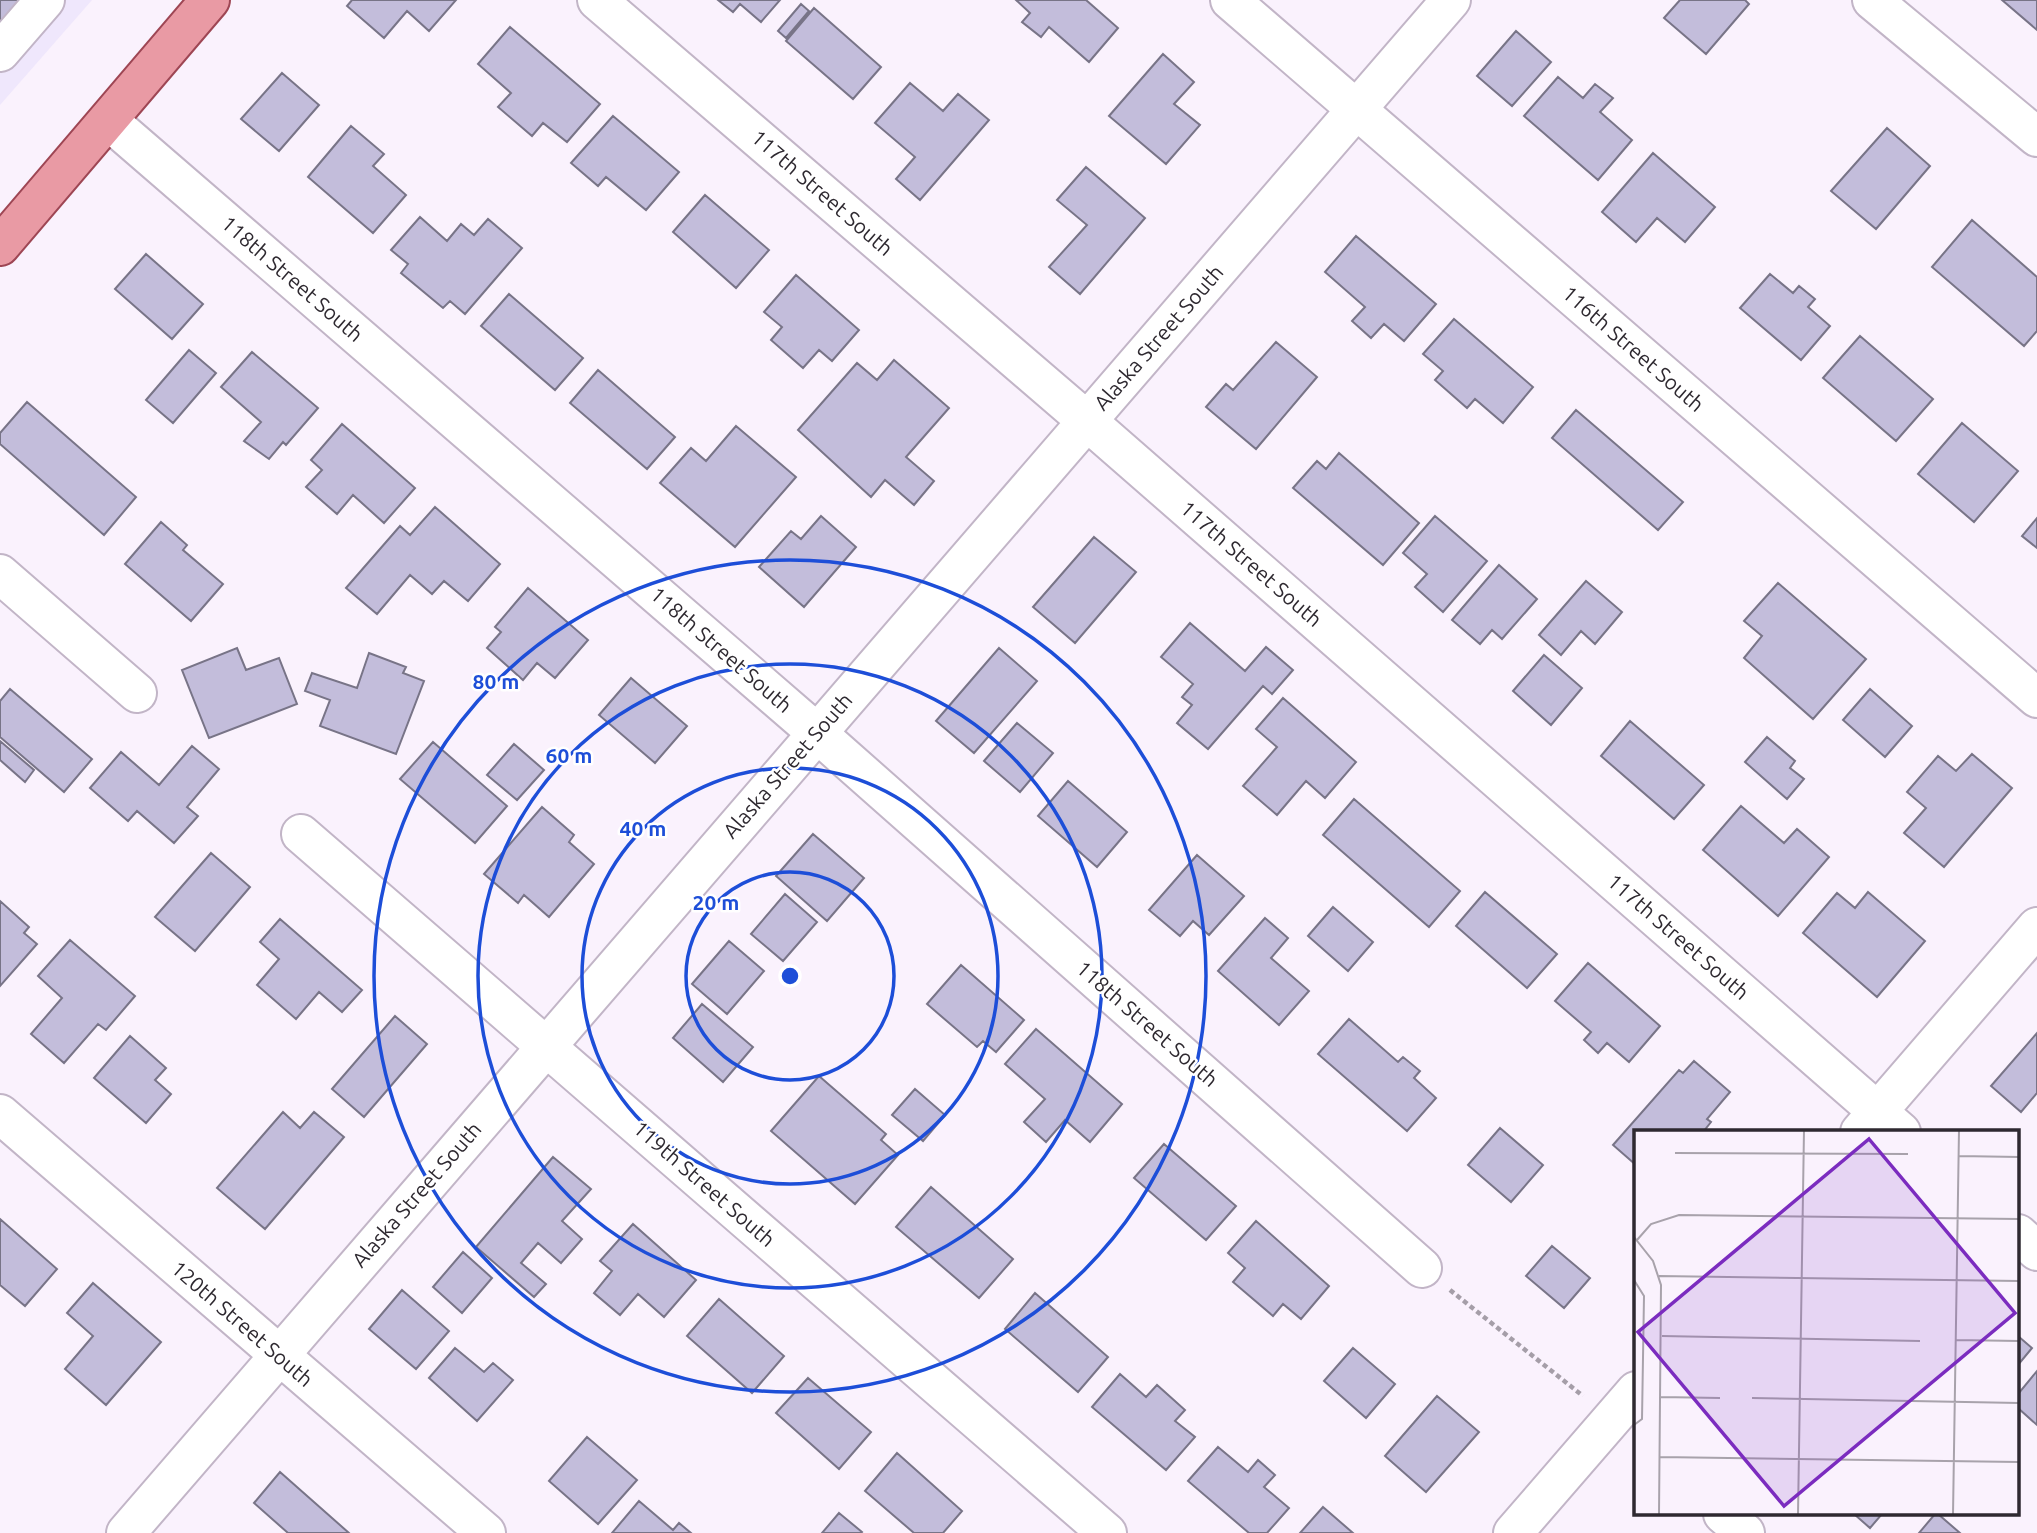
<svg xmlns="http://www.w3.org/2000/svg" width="2037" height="1533" font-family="Ubuntu,sans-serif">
<rect width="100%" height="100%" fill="#faf2fd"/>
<path fill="#efe7fc" d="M 0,0 L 92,0 L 0,105 Z"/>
<path fill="#c3bddb" stroke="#787487" stroke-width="2" d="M 0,0 L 36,0 L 0,41 Z
M 352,0 L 456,0 L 429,31 L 407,11 L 384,38 L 347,6 Z
M 718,0 L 780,0 L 761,22 L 740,4 L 733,12 Z
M 1016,0 L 1086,0 L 1118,28 L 1089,62 L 1049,27 L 1041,37 L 1022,22 L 1030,13 Z
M 1680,0 L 1745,0 L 1749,4 L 1706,54 L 1664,18 Z
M 2002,0 L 2037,0 L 2037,30 Z
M 801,4 L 809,11 L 786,38 L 778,31 Z
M 814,8 L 881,67 L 853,99 L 786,41 Z
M 510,27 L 600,104 L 567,142 L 543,123 L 532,136 L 498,107 L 511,93 L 478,64 Z
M 1516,31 L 1551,62 L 1512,106 L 1477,76 Z
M 1163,54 L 1194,82 L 1174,104 L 1200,125 L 1166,164 L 1109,116 Z
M 282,73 L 319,105 L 279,151 L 241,119 Z
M 1558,77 L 1583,98 L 1595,84 L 1613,98 L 1600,112 L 1632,140 L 1598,180 L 1524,116 Z
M 910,83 L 943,111 L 958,94 L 989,120 L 920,200 L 896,179 L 915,157 L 875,123 Z
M 613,116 L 679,172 L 646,210 L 606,177 L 598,186 L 571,163 Z
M 351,126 L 384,154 L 373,166 L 406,195 L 373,233 L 308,177 Z
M 1887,128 L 1930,166 L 1876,229 L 1831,191 Z
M 1653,153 L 1715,207 L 1685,242 L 1657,218 L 1636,242 L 1602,212 Z
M 1086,167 L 1145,218 L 1080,294 L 1049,267 L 1087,225 L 1057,200 Z
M 705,195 L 769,250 L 736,288 L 673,232 Z
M 420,217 L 447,241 L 461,224 L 474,235 L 488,219 L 522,248 L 465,314 L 450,301 L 443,308 L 401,273 L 408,264 L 391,250 Z
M 1972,220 L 2037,277 L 2037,331 L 2024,346 L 1932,267 Z
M 1356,236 L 1436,304 L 1404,341 L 1384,324 L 1371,338 L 1352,321 L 1365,307 L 1325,272 Z
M 146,254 L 203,304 L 172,339 L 115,289 Z
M 1770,274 L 1793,293 L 1799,286 L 1815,299 L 1808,307 L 1830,326 L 1801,360 L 1740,308 Z
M 796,275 L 859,330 L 832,361 L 819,350 L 803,368 L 771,340 L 782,327 L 764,312 Z
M 509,294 L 583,358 L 555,390 L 481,326 Z
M 1454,319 L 1533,387 L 1503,423 L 1475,399 L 1467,408 L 1435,380 L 1443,371 L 1423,354 Z
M 1860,336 L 1933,399 L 1896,441 L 1823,378 Z
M 1276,342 L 1317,377 L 1256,449 L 1206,407 L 1226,384 L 1233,390 Z
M 189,350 L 216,373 L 173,423 L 146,400 Z
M 252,352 L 318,408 L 286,445 L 283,442 L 269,459 L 244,441 L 261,422 L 221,387 Z
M 894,360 L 949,408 L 906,457 L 934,481 L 914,505 L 885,480 L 871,497 L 798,430 L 857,363 L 877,380 Z
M 598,370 L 675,437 L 647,469 L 570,403 Z
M 27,402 L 136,497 L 104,535 L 0,444 L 0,433 Z
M 1576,410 L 1683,502 L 1658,530 L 1552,438 Z
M 1962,423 L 2018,471 L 1974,522 L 1918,474 Z
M 342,424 L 415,488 L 384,523 L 353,495 L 337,514 L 306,487 L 322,470 L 311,460 Z
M 736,426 L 796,477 L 735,547 L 660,483 L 691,448 L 706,461 Z
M 1339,453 L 1419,523 L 1383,565 L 1293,488 L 1317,461 L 1326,469 Z
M 435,507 L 500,564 L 468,601 L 444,581 L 432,594 L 410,575 L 377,614 L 346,588 L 400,526 L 410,535 Z
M 821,516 L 856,547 L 804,607 L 759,567 L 791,531 L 801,539 Z
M 1435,516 L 1487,561 L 1443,612 L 1415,587 L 1427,574 L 1403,553 Z
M 2037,518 L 2037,548 L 2022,536 Z
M 161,522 L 187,545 L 183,550 L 223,584 L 191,621 L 125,564 Z
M 1094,537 L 1136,572 L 1075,643 L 1033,607 Z
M 1499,565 L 1537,599 L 1502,639 L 1492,630 L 1480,644 L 1452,620 Z
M 1586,581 L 1622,612 L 1595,644 L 1581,631 L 1561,655 L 1539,635 Z
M 1778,583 L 1866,659 L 1813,719 L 1744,658 L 1762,636 L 1744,621 Z
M 528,588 L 588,640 L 555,678 L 537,663 L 523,680 L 487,648 L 501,632 L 495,627 Z
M 1190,623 L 1245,671 L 1266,647 L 1293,670 L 1272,694 L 1263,686 L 1208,749 L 1177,723 L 1192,705 L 1182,697 L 1193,684 L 1161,657 Z
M 237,648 L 246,670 L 279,658 L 297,704 L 209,738 L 182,670 Z
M 999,648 L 1037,681 L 974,753 L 936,721 Z
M 369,653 L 406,667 L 403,673 L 424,681 L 396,754 L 320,726 L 330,700 L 305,691 L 312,673 L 357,688 Z
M 1544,655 L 1582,688 L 1551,725 L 1513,691 Z
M 631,678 L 687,726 L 655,763 L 599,715 Z
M 10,689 L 92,759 L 64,792 L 0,737 L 0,701 Z
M 1870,689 L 1912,726 L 1885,757 L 1843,720 Z
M 1283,698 L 1356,762 L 1325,798 L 1306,781 L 1277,815 L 1243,786 L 1277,747 L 1256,729 Z
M 1630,721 L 1704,785 L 1674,819 L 1601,756 Z
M 1017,723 L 1053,753 L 1020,792 L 984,761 Z
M 1767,737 L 1795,761 L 1790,768 L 1804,779 L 1787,799 L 1745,762 Z
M 0,741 L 34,770 L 25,782 L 0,760 Z
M 433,742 L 507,806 L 475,843 L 400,779 Z
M 514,744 L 544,770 L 517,800 L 487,775 Z
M 192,746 L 219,769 L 187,807 L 198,816 L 174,843 L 137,811 L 128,821 L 90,788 L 121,752 L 159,785 Z
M 1972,754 L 2012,788 L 1944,867 L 1904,833 L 1926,808 L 1907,792 L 1938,756 L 1956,771 Z
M 1068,781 L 1127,832 L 1097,867 L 1038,816 Z
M 1354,799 L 1460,891 L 1429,927 L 1323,835 Z
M 1741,806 L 1784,843 L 1797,829 L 1829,857 L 1778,916 L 1703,850 Z
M 542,807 L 574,835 L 569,842 L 594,864 L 549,917 L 524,895 L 518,903 L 484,874 Z
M 813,834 L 864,878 L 827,921 L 776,876 Z
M 211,853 L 250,887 L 195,951 L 155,917 Z
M 1197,855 L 1244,896 L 1209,935 L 1193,921 L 1180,936 L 1149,910 Z
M 1485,892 L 1557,954 L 1527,988 L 1456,926 Z
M 1868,892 L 1925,941 L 1877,997 L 1803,933 L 1837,893 L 1855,908 Z
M 785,894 L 817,922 L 783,961 L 751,934 Z
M 0,901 L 29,927 L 24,933 L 37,944 L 0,986 Z
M 1333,907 L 1373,942 L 1348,971 L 1308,936 Z
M 1265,918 L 1288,938 L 1271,958 L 1309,991 L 1279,1025 L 1218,971 Z
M 280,919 L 362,990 L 342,1012 L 319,992 L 296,1019 L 257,985 L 279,959 L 260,942 Z
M 70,940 L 135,996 L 106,1030 L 98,1024 L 64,1063 L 31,1034 L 62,998 L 38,976 Z
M 729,941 L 764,971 L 727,1014 L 692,984 Z
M 1588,963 L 1660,1026 L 1629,1062 L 1607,1043 L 1598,1053 L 1584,1040 L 1591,1032 L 1555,1001 Z
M 961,965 L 1024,1020 L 996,1052 L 983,1041 L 977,1047 L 927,1004 Z
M 702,1004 L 753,1047 L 723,1082 L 673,1038 Z
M 395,1016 L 427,1044 L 364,1117 L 332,1089 Z
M 1349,1019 L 1398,1062 L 1403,1057 L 1420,1071 L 1414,1078 L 1436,1098 L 1407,1131 L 1318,1054 Z
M 1036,1029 L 1122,1104 L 1090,1142 L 1065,1120 L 1046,1142 L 1024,1122 L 1045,1099 L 1005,1064 Z
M 2037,1033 L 2037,1093 L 2021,1112 L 1991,1086 Z
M 130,1036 L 166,1068 L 155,1080 L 171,1094 L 146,1123 L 94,1078 Z
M 1694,1061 L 1730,1092 L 1707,1119 L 1711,1122 L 1703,1132 L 1636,1132 L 1636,1165 L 1613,1145 L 1679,1070 L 1683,1073 Z
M 819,1076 L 886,1134 L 881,1140 L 898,1155 L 855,1204 L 771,1131 Z
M 915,1089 L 945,1115 L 923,1141 L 892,1115 Z
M 283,1112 L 300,1128 L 314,1112 L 344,1137 L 265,1229 L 217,1188 Z
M 1500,1128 L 1543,1165 L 1511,1202 L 1468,1165 Z
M 1164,1144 L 1236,1206 L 1206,1240 L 1134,1178 Z
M 553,1157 L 591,1189 L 562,1221 L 582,1239 L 561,1263 L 538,1243 L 521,1263 L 546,1284 L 534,1297 L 476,1247 Z
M 931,1187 L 1013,1259 L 979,1298 L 896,1227 Z
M 0,1219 L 57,1269 L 25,1306 L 0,1285 Z
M 1256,1221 L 1329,1286 L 1301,1319 L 1283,1304 L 1273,1316 L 1233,1282 L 1245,1268 L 1228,1253 Z
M 633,1224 L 696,1280 L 664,1317 L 638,1294 L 620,1315 L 594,1293 L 612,1271 L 600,1261 Z
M 1552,1246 L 1590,1278 L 1564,1308 L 1526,1276 Z
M 463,1252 L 492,1278 L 462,1313 L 433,1287 Z
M 93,1283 L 161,1342 L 106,1405 L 65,1369 L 93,1336 L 67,1313 Z
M 402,1290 L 449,1331 L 416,1369 L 369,1329 Z
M 1035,1293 L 1108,1357 L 1078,1392 L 1005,1329 Z
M 719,1299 L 784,1356 L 752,1393 L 687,1336 Z
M 2018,1336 L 2032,1348 L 2018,1365 Z
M 455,1348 L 484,1372 L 493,1363 L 513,1380 L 477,1421 L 429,1378 Z
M 1353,1348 L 1395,1384 L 1366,1418 L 1324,1381 Z
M 2037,1371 L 2037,1425 L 2018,1408 L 2018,1394 Z
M 1120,1374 L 1146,1397 L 1157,1385 L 1185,1410 L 1175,1421 L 1195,1437 L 1166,1470 L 1092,1407 Z
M 808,1378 L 871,1432 L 839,1469 L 776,1413 Z
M 1437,1396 L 1479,1432 L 1426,1492 L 1385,1456 Z
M 587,1437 L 637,1480 L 598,1524 L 549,1481 Z
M 1218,1447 L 1248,1472 L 1258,1460 L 1275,1475 L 1264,1487 L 1289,1508 L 1267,1533 L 1249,1533 L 1188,1481 Z
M 897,1453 L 962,1511 L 943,1533 L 914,1533 L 865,1491 Z
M 280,1472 L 349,1533 L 288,1533 L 254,1503 Z
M 639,1501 L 673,1530 L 679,1523 L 691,1533 L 612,1533 Z
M 1323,1507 L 1353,1533 L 1300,1533 Z
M 839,1513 L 862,1532 L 861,1533 L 822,1533 Z
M 1854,1514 L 1882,1514 L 1870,1528 Z
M 1935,1514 L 1938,1514 L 1960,1533 L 1919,1533 Z"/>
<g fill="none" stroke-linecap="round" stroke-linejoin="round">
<g stroke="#c2b5c7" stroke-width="42">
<path id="minor" d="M 597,0 L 1087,421 L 1901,1132
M 1230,0 L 2037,698
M 1872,0 L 2037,137
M 0,52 L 45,0
M 109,121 L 817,733 L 1422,1268
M 0,574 L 137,693
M 301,834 L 1107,1533
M 0,1114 L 486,1533
M 1860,1132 L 2037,927
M 2018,1234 L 2037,1251
M 1723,1514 L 1745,1533
M 126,1533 L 1451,0
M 1513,1533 L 1636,1391"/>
</g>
<g stroke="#9e4654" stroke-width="42">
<path id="major" d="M 0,246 L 210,0"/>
</g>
<path stroke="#a59ea8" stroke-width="4.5" stroke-dasharray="5 3.5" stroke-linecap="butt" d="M 1450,1290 L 1583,1396"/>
<use href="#minor" stroke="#fff" stroke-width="38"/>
<use href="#major" stroke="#e99aa4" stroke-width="38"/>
</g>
<g fill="none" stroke="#1d4ed8" stroke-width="3.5">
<circle cx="790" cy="976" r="104"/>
<circle cx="790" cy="976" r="208"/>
<circle cx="790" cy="976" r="312"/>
<circle cx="790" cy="976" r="416"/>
</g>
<g text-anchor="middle" stroke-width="5" stroke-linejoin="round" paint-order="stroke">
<g font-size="21" fill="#2e2930" stroke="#fff">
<text transform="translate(822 193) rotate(41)" y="7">117th Street South</text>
<text transform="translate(292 279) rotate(41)" y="7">118th Street South</text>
<text transform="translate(1159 338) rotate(-49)" y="7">Alaska Street South</text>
<text transform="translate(1633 349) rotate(41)" y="7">116th Street South</text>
<text transform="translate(1251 564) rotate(41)" y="7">117th Street South</text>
<text transform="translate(721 650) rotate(41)" y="7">118th Street South</text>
<text transform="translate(788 766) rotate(-49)" y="7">Alaska Street South</text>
<text transform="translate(1678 937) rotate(41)" y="7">117th Street South</text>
<text transform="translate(1147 1024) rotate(41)" y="7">118th Street South</text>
<text transform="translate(704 1184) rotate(41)" y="7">119th Street South</text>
<text transform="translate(417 1195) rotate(-49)" y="7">Alaska Street South</text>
<text transform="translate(242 1324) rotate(41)" y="7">120th Street South</text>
</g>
</g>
<g transform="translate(1634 1130)">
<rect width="385" height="385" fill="#faf2fd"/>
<path fill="none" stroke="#a8a2ab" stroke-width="2" d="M 41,23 L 274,24M 325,26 L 385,27M 0,107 L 19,131 L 27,155 L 25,385M 3,110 L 17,94 L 45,85 L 385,89M 25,146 L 385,151M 0,150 L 10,166 L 8,289 L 0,295M 28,206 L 286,211M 322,210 L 385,211M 27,267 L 86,268M 118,268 L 385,273M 26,327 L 385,332M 164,385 L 170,0M 319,385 L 325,0"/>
<path fill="#7b2cbf" fill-opacity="0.15" stroke="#7b2cbf" stroke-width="3.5" d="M 235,9 L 381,183 L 150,376 L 4,202 Z"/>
<rect width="385" height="385" fill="none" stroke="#2e2930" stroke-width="3.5"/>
</g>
<circle cx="790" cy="976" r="10" fill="#1d4ed8" stroke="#fff" stroke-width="3.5"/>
<g font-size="21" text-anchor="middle" font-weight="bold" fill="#1d4ed8" stroke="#fff" stroke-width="5" stroke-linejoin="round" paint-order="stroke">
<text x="496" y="689">80 m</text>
<text x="569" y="763">60 m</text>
<text x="643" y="836">40 m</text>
<text x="716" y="910">20 m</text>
</g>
</svg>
